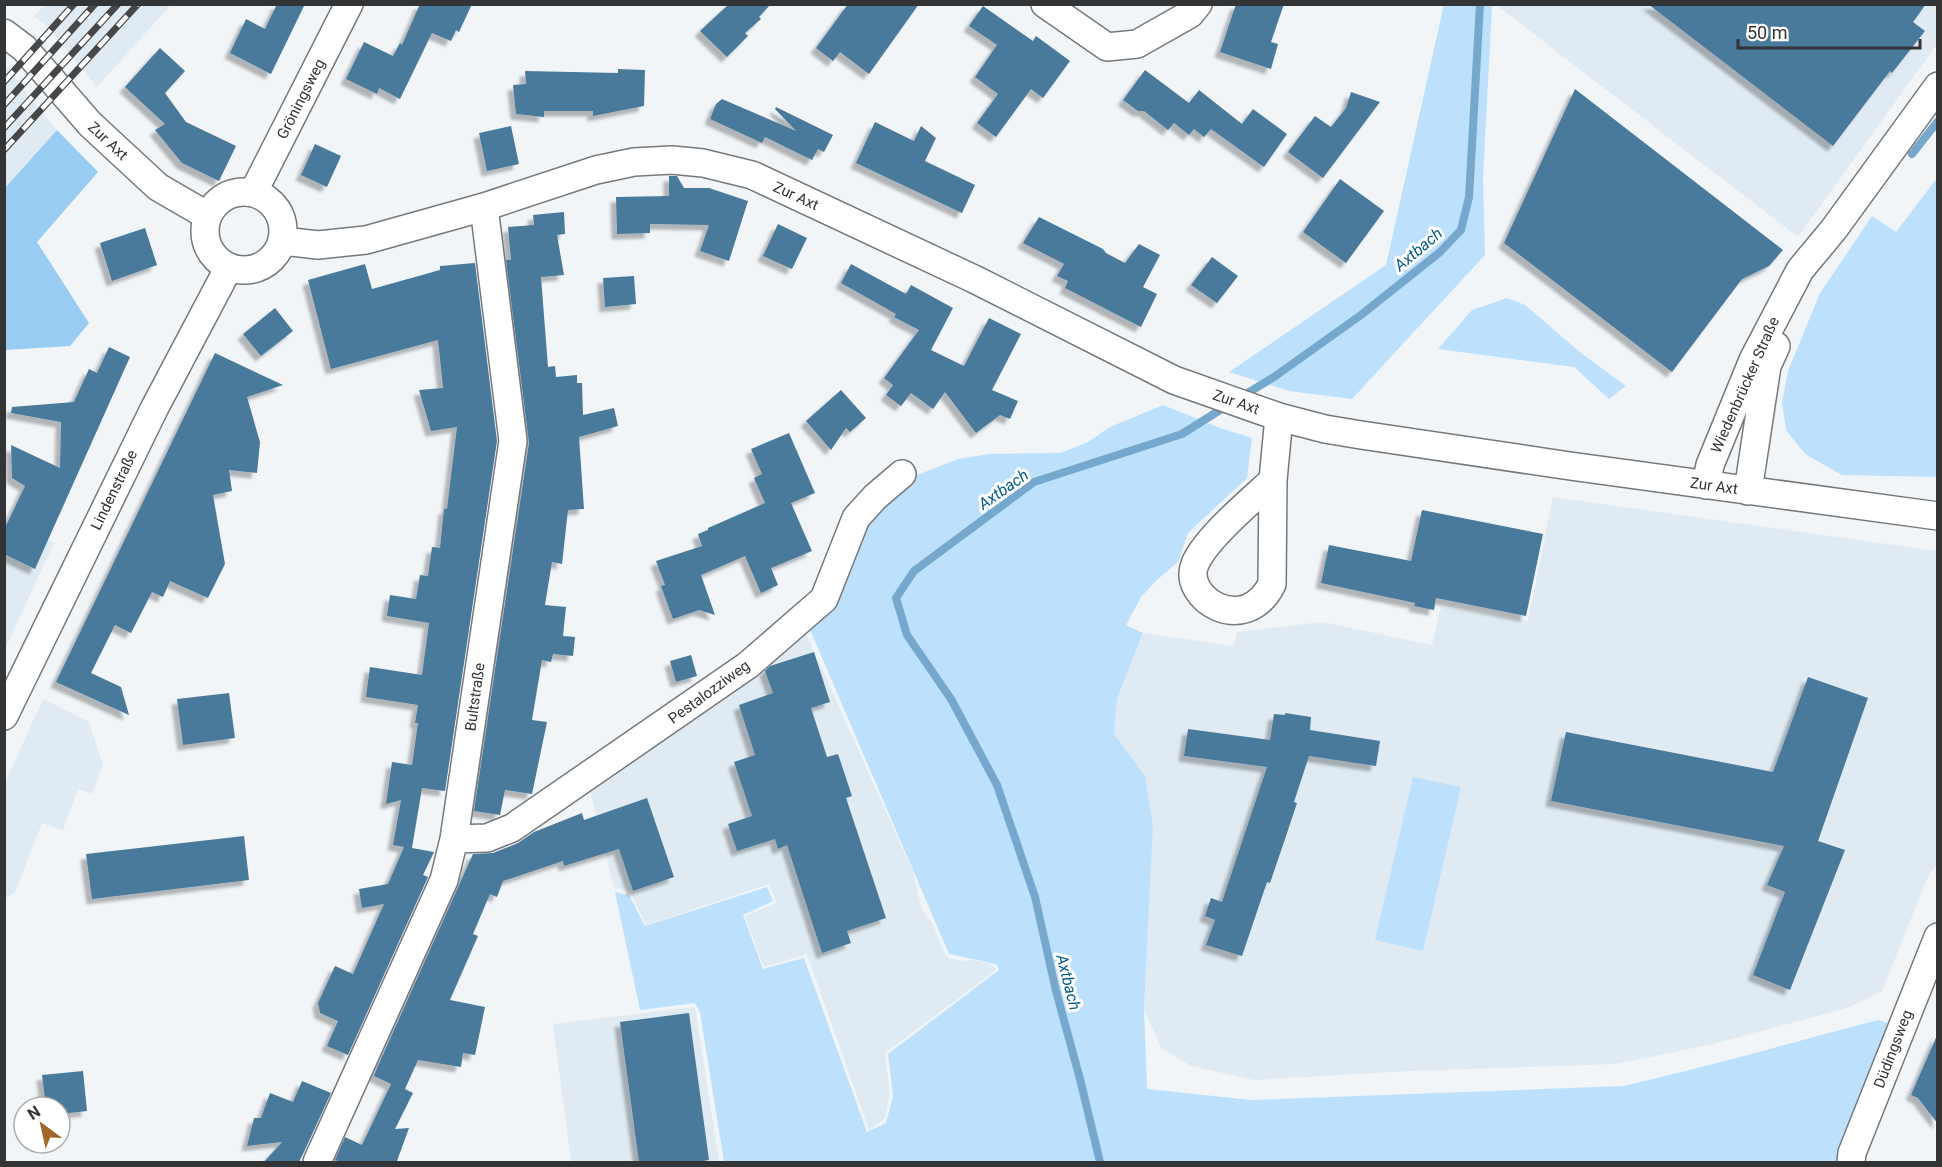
<svg xmlns="http://www.w3.org/2000/svg" width="1942" height="1167" font-family="Roboto,sans-serif">
<defs>
<filter id="shadow"><feDropShadow dx="-5.5" dy="5.5" stdDeviation="1.5" flood-color="#0004"/></filter>
</defs>
<rect width="100%" height="100%" fill="#f1f5f8"/>
<path fill="#dfeaf2" d="M 44,5 L 171,5 L 97,87 L 44,23 L 33,17 Z
M 1496,5 L 1937,5 L 1937,44 L 1798,237 Z
M 5,66 L 57,130 L 5,188 Z
M 1553,497 L 1937,551 L 1937,865 L 1929,874 L 1882,991 L 1847,1008 L 1713,1044 L 1616,1064 L 1411,1071 L 1254,1080 L 1191,1066 L 1161,1048 L 1144,1009 L 1153,826 L 1114,734 L 1117,699 L 1143,633 L 1234,646 L 1237,632 L 1322,622 L 1432,645 L 1441,607 L 1528,621 Z
M 5,521 L 54,543 L 5,649 Z
M 805,631 L 913,872 L 922,910 L 933,925 L 945,954 L 949,958 L 961,961 L 976,960 L 993,965 L 996,970 L 885,1053 L 890,1095 L 887,1109 L 885,1118 L 869,1130 L 807,954 L 764,967 L 745,916 L 776,903 L 769,884 L 646,925 L 630,891 L 614,888 L 589,785 Z
M 43,699 L 89,722 L 103,765 L 92,794 L 78,789 L 63,830 L 42,823 L 15,892 L 5,899 L 5,783 Z
M 695,1007 L 719,1162 L 571,1162 L 553,1024 Z"/>
<path fill="#bde1fd" d="M 1444,4 L 1492,5 L 1483,179 L 1485,255 L 1352,399 L 1289,391 L 1229,372 L 1386,265 Z
M 1937,178 L 1937,477 L 1842,475 L 1805,454 L 1786,430 L 1782,403 L 1788,371 L 1820,293 L 1872,216 L 1896,232 Z
M 1507,298 L 1525,305 L 1581,353 L 1626,386 L 1609,399 L 1574,367 L 1438,349 L 1472,310 Z
M 1163,405 L 1220,428 L 1252,438 L 1247,478 L 1188,533 L 1178,562 L 1157,580 L 1141,597 L 1126,625 L 1143,633 L 1117,699 L 1114,734 L 1145,776 L 1153,826 L 1144,1008 L 1147,1089 L 1251,1100 L 1623,1086 C 1709,1067 1793,1042 1878,1020 L 1888,1023 L 1838,1162 L 724,1162 L 700,1012 L 695,1003 L 640,1010 L 615,892 L 629,895 L 645,926 L 767,887 L 773,901 L 743,915 L 763,969 L 804,958 L 867,1132 L 886,1123 L 893,1096 L 888,1054 L 999,970 L 996,964 L 949,954 L 808,625 L 860,525 L 907,479 L 958,459 L 989,454 L 1060,453 L 1088,442 L 1110,427 Z
M 1413,777 L 1461,787 L 1423,951 L 1375,940 Z"/>
<path fill="#99ccf2" d="M 57,130 L 98,172 L 37,242 L 89,323 L 70,346 L 5,350 L 5,188 Z"/>
<g fill="none" stroke-linecap="round" stroke-linejoin="round">
<path stroke="#76a7cc" stroke-width="8" d="M 1912,154 L 1938,121
M 1241,397 L 1274,377 L 1361,315 L 1440,252 L 1461,230 L 1469,197 L 1480,4
M 1100,1162 L 1080,1079 L 1056,991 L 1035,897 L 997,785 L 951,699 L 907,635 L 896,598 L 914,571 L 1034,482 L 1182,434 L 1228,405"/>
</g>
<path fill="#48799b" filter="url(#shadow)" d="M 277,4 L 305,4 L 271,74 L 230,53 L 246,19 L 265,29 Z
M 420,4 L 472,4 L 459,32 L 456,30 L 451,41 L 432,33 L 400,99 L 379,88 L 377,94 L 346,79 L 364,42 L 393,56 L 400,43 L 402,45 Z
M 729,4 L 771,4 L 759,17 L 761,19 L 745,33 L 748,36 L 727,57 L 700,31 Z
M 848,4 L 919,4 L 869,74 L 840,52 L 833,61 L 816,48 Z
M 1236,4 L 1284,4 L 1271,42 L 1278,44 L 1271,69 L 1220,52 Z
M 1648,4 L 1926,4 L 1913,22 L 1925,31 L 1892,73 L 1890,71 L 1833,146 Z
M 983,6 L 1033,41 L 1036,36 L 1070,61 L 1043,98 L 1031,89 L 996,137 L 977,123 L 998,94 L 975,77 L 997,45 L 969,26 Z
M 160,48 L 185,71 L 165,93 L 186,122 L 236,146 L 219,181 L 182,163 L 155,130 L 165,124 L 125,87 Z
M 618,69 L 645,70 L 644,106 L 593,116 L 593,111 L 544,111 L 544,117 L 516,114 L 513,85 L 526,84 L 525,71 L 618,73 Z
M 1145,70 L 1189,103 L 1199,90 L 1242,124 L 1253,109 L 1287,134 L 1264,167 L 1211,129 L 1204,137 L 1194,129 L 1189,135 L 1174,123 L 1168,130 L 1144,111 L 1138,111 L 1123,100 Z
M 1575,89 L 1783,250 L 1769,266 L 1742,279 L 1672,372 L 1504,243 Z
M 1351,92 L 1380,102 L 1323,178 L 1288,152 L 1315,116 L 1331,127 L 1346,108 Z
M 722,99 L 796,131 L 775,109 L 776,107 L 833,135 L 824,152 L 818,149 L 812,160 L 765,137 L 762,143 L 710,119 L 716,104 Z
M 875,122 L 914,141 L 921,126 L 936,138 L 925,161 L 975,185 L 962,213 L 856,163 Z
M 511,126 L 519,164 L 487,171 L 479,133 Z
M 315,144 L 341,156 L 327,187 L 301,175 Z
M 669,176 L 677,176 L 684,188 L 709,188 L 748,201 L 729,261 L 700,251 L 709,225 L 650,224 L 650,233 L 617,234 L 616,197 L 669,196 Z
M 1340,179 L 1384,211 L 1346,263 L 1303,232 Z
M 564,212 L 565,234 L 557,235 L 564,275 L 541,277 L 548,367 L 555,366 L 556,377 L 577,375 L 577,383 L 582,383 L 583,415 L 614,408 L 618,426 L 579,437 L 584,509 L 568,510 L 562,564 L 552,562 L 545,605 L 566,607 L 563,636 L 575,637 L 573,656 L 553,654 L 551,662 L 542,660 L 532,720 L 547,722 L 532,794 L 505,790 L 500,815 L 474,811 L 529,443 L 506,260 L 511,260 L 508,227 L 534,225 L 533,215 Z
M 1039,217 L 1103,249 L 1106,253 L 1125,263 L 1139,244 L 1160,255 L 1143,287 L 1157,294 L 1141,327 L 1065,288 L 1068,281 L 1057,276 L 1064,264 L 1023,243 Z
M 778,224 L 807,238 L 792,269 L 763,256 Z
M 145,228 L 157,265 L 112,281 L 100,243 Z
M 1212,257 L 1238,276 L 1217,303 L 1191,285 Z
M 475,263 L 497,441 L 445,791 L 422,788 L 412,848 L 434,852 L 423,875 L 428,877 L 348,1055 L 327,1046 L 338,1021 L 320,1013 L 318,1003 L 335,966 L 353,974 L 384,904 L 362,908 L 359,889 L 388,884 L 404,847 L 393,845 L 401,800 L 386,804 L 392,762 L 412,765 L 418,723 L 415,723 L 418,705 L 366,697 L 370,667 L 422,675 L 429,623 L 387,616 L 390,595 L 416,599 L 420,575 L 428,576 L 432,547 L 440,548 L 444,509 L 447,509 L 457,427 L 431,431 L 419,390 L 443,388 L 438,340 L 331,369 L 308,280 L 365,264 L 372,289 L 440,270 L 440,266 Z
M 851,264 L 906,294 L 911,285 L 953,308 L 931,350 L 964,366 L 989,318 L 1021,334 L 992,390 L 1018,401 L 1010,419 L 1000,415 L 976,433 L 945,392 L 933,409 L 911,393 L 901,406 L 886,395 L 893,385 L 884,378 L 919,330 L 894,317 L 896,314 L 841,283 Z
M 634,276 L 636,304 L 605,307 L 603,278 Z
M 275,308 L 293,331 L 261,356 L 243,334 Z
M 109,347 L 130,357 L 35,569 L 4,554 L 4,530 L 25,486 L 12,478 L 11,445 L 60,468 L 61,422 L 11,413 L 12,407 L 74,402 L 89,369 L 97,373 Z
M 215,353 L 283,385 L 247,397 L 260,442 L 257,473 L 229,470 L 232,491 L 213,495 L 225,564 L 208,598 L 170,581 L 163,597 L 152,592 L 131,633 L 115,625 L 91,673 L 121,687 L 129,715 L 56,682 Z
M 841,390 L 866,418 L 850,432 L 846,428 L 831,450 L 806,421 Z
M 789,433 L 815,493 L 791,503 L 812,551 L 771,568 L 778,585 L 761,593 L 745,556 L 701,575 L 715,615 L 699,610 L 673,619 L 661,586 L 665,585 L 656,561 L 702,546 L 698,534 L 708,530 L 708,528 L 765,503 L 754,478 L 762,474 L 751,449 Z
M 1422,510 L 1543,534 L 1526,616 L 1436,598 L 1434,610 L 1414,606 L 1415,603 L 1321,583 L 1329,545 L 1411,561 Z
M 814,652 L 830,702 L 811,708 L 827,757 L 838,754 L 852,796 L 846,798 L 886,918 L 847,931 L 851,943 L 822,953 L 787,845 L 778,849 L 775,839 L 737,851 L 728,824 L 752,816 L 734,762 L 755,755 L 739,705 L 773,693 L 765,671 L 770,666 Z
M 691,655 L 697,676 L 676,682 L 670,661 Z
M 1808,677 L 1868,698 L 1818,841 L 1845,850 L 1790,990 L 1753,975 L 1785,892 L 1767,885 L 1784,846 L 1551,801 L 1566,732 L 1773,772 Z
M 229,693 L 235,738 L 183,745 L 177,699 Z
M 1285,713 L 1311,717 L 1310,730 L 1380,741 L 1376,766 L 1309,756 L 1294,802 L 1297,803 L 1285,839 L 1270,883 L 1267,882 L 1242,956 L 1206,945 L 1215,920 L 1205,916 L 1211,898 L 1222,902 L 1267,767 L 1184,756 L 1188,729 L 1270,740 L 1274,714 L 1285,715 Z
M 647,798 L 674,877 L 633,891 L 619,849 L 564,866 L 563,861 L 503,881 L 497,897 L 490,894 L 473,934 L 478,936 L 450,1000 L 485,1007 L 475,1055 L 463,1053 L 461,1067 L 418,1060 L 405,1089 L 413,1093 L 395,1129 L 409,1128 L 397,1161 L 400,1162 L 341,1162 L 335,1160 L 345,1137 L 362,1145 L 391,1084 L 374,1076 L 377,1068 L 473,854 L 493,853 L 518,843 L 534,832 L 582,813 L 584,820 Z
M 244,836 L 249,880 L 92,899 L 86,854 Z
M 689,1013 L 709,1160 L 698,1162 L 639,1162 L 620,1022 Z
M 1938,1033 L 1938,1124 L 1918,1098 L 1911,1095 Z
M 83,1071 L 87,1111 L 60,1114 L 60,1107 L 46,1107 L 42,1075 Z
M 302,1081 L 331,1093 L 304,1152 L 299,1162 L 264,1162 L 282,1142 L 247,1146 L 254,1118 L 261,1118 L 270,1093 L 293,1102 Z"/>
<g fill="none" stroke-linecap="round" stroke-linejoin="round">
<g stroke="#76797c" stroke-width="30">
<path id="minor" d="M 1045,4 L 1107,47 L 1137,44 L 1190,14 L 1198,4
M 4,33 L 24,48 L 90,124 L 158,187 L 208,216
M205 231a39 39 0 1 1 78 0a39 39 0 1 1-78 0Z
M 253,193 L 349,4
M 283,241 L 318,245 L 366,240 L 484,207 L 596,170 L 634,162 L 672,160 L 703,163 L 752,175 L 974,279 L 1174,380 L 1279,417 L 1325,429 L 1361,435 L 1570,466 L 1938,516
M 1273,480 C 1251,501 1206,538 1195,564 C 1181,598 1245,638 1272,584 L 1273,480 L 1279,417
M 1706,485 L 1710,465 L 1753,360 L 1800,270 L 1834,229 L 1938,86
M 1748,491 L 1767,366 L 1776,346
M 4,716 L 154,409 L 229,267
M 454,839 L 487,838 L 512,828 L 748,665 L 824,599 L 856,518 L 875,497 L 902,474
M 317,1162 L 444,880 L 454,839 L 513,441 L 484,207
M 1851,1162 L 1852,1153 L 1938,937"/>
</g>
<use href="#minor" stroke="#fff" stroke-width="27"/>
<g stroke="#464749" stroke-width="7">
<path id="rail" d="M 4,82 L 74,4
M 4,105 L 95,4
M 4,128 L 118,4
M 4,150 L 138,4"/>
</g>
<use href="#rail" stroke="#fff" stroke-width="4.5" stroke-dasharray="14" stroke-linecap="butt"/>
</g>
<g text-anchor="middle" stroke-width="6" stroke-linejoin="round" paint-order="stroke">
<g font-size="15" fill="#333435" stroke="#fff">
<text transform="translate(301 99) rotate(-63)" y="5">Gröningsweg</text>
<text transform="translate(108 141) rotate(43)" y="5">Zur Axt</text>
<text transform="translate(796 196) rotate(25)" y="5">Zur Axt</text>
<text transform="translate(1745 385) rotate(-66)" y="5">Wiedenbrücker Straße</text>
<text transform="translate(1236 402) rotate(19)" y="5">Zur Axt</text>
<text transform="translate(1714 486) rotate(8)" y="5">Zur Axt</text>
<text transform="translate(114 490) rotate(-64)" y="5">Lindenstraße</text>
<text transform="translate(709 692) rotate(-36)" y="5">Pestalozziweg</text>
<text transform="translate(475 697) rotate(-82)" y="5">Bultstraße</text>
<text transform="translate(1893 1049) rotate(-69)" y="5">Düdingsweg</text>
</g>
<g font-size="16" font-style="italic" fill="#005b8a" stroke="#fff">
<text transform="translate(1418 249) rotate(-40)" y="6">Axtbach</text>
<text transform="translate(1003 489) rotate(-35)" y="6">Axtbach</text>
<text transform="translate(1069 982) rotate(76)" y="6">Axtbach</text>
</g>
</g>
<rect width="1942" height="1167" fill="none" stroke="#333435" stroke-width="12"/>
<g transform="translate(42 1125) rotate(327)"><circle r="28" fill="#ffffff" stroke="#adaeae" stroke-width="1.5"/>
<path d="M0-4.5L10 22L0 15L-10 22Z" fill="#a4662c"/>
<text y="-9" font-size="16" font-weight="bold" text-anchor="middle" fill="#333435">N</text>
</g>
<path d="M1738 39v9h182v-9" fill="none" stroke="#333435" stroke-width="3"/>
<text x="1747" y="39" font-size="18" fill="#333435" stroke="#ffffff" stroke-width="4.5" paint-order="stroke">50 m</text>
</svg>
